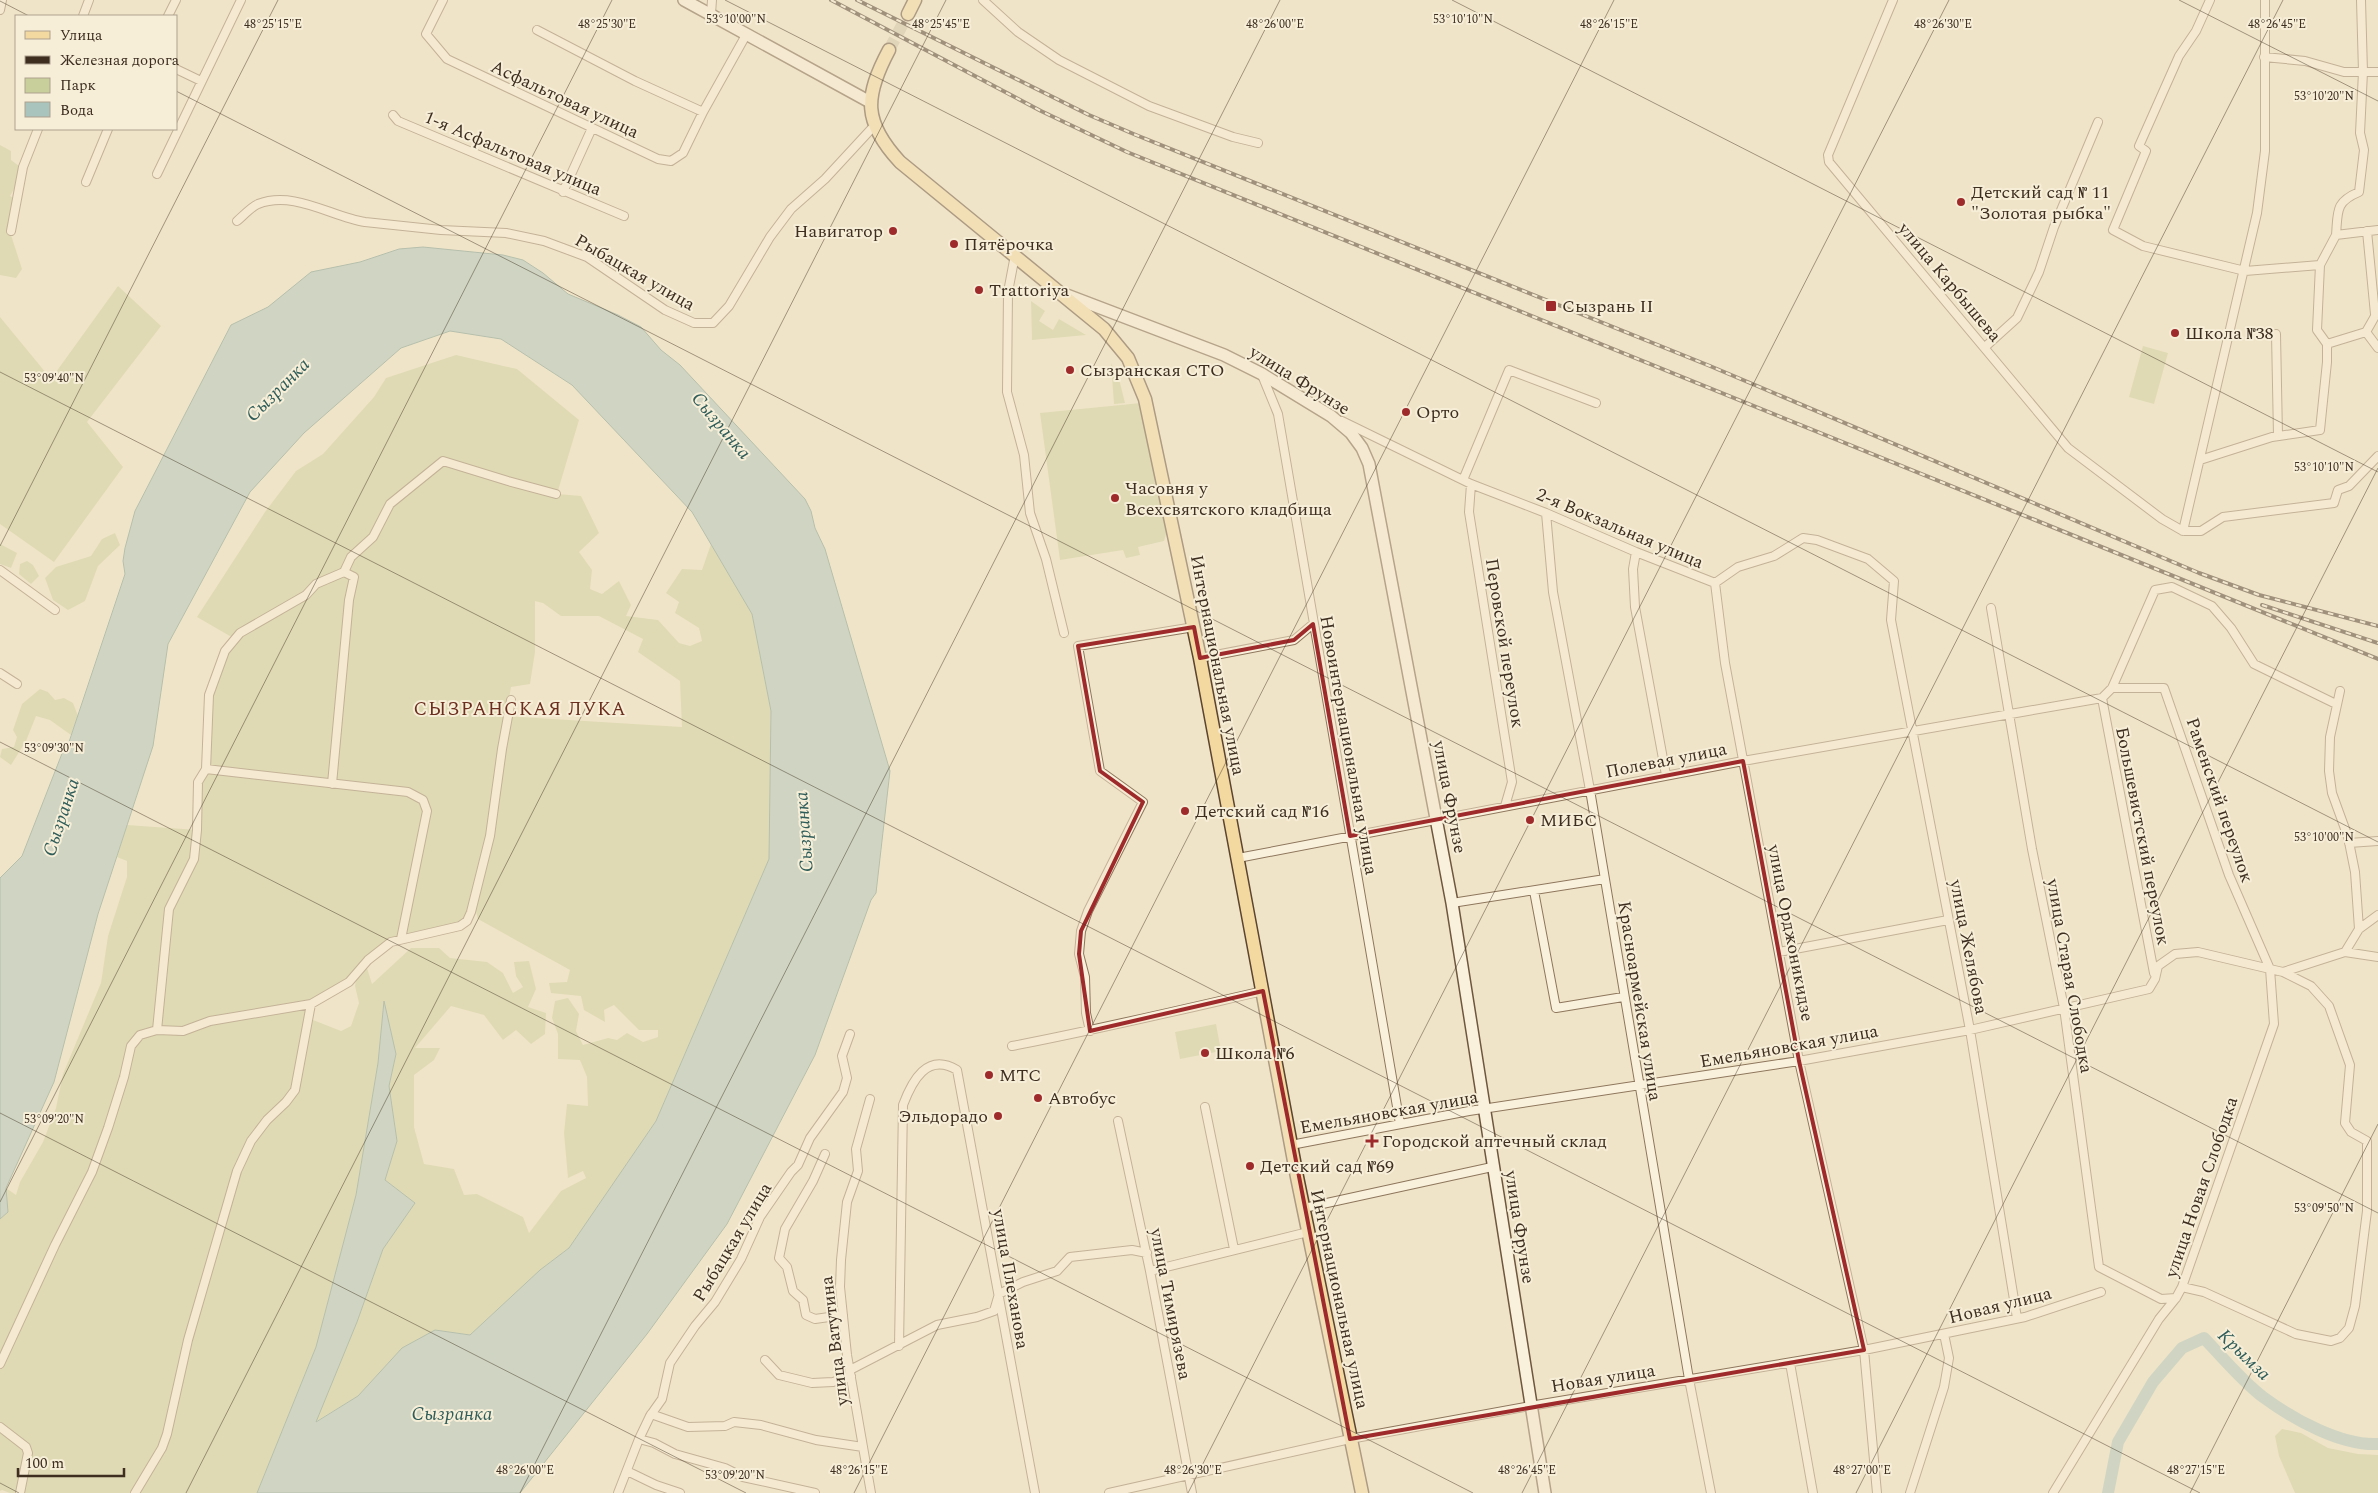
<svg xmlns="http://www.w3.org/2000/svg" width="2378" height="1493" font-family="Spectral,serif">
<rect width="100%" height="100%" fill="#f0e4c8"/>
<path fill="#c9cf9b" fill-rule="evenodd" d="M 0,145 L 11,151 L 11,160 L 19,166 L 18,182 L 10,196 L 16,200 L 11,235 L 22,269 L 16,278 L 0,275 Z
M 118,286 L 161,326 L 87,422 L 123,467 L 54,562 L 0,524 L 0,317 L 51,379 Z
M 1031,301 L 1045,311 L 1039,321 L 1053,330 L 1059,319 L 1086,335 L 1032,340 Z
M 2143,346 L 2168,353 L 2154,404 L 2129,397 Z
M 456,355 L 517,369 L 579,420 L 557,494 L 581,496 L 599,533 L 579,552 L 592,570 L 590,589 L 602,594 L 619,581 L 631,605 L 626,616 L 658,620 L 679,643 L 690,646 L 702,641 L 699,628 L 675,613 L 679,602 L 666,593 L 682,569 L 702,570 L 711,544 L 752,614 L 771,711 L 769,859 L 656,1121 L 569,1248 L 540,1270 L 470,1335 L 435,1330 L 402,1348 L 358,1396 L 315,1422 L 357,1322 L 383,1249 L 415,1203 L 385,1180 L 397,1141 L 389,1086 L 396,1054 L 384,1003 L 378,1063 L 356,1195 L 316,1347 L 257,1493 L 10,1493 L 2,1490 L 0,1491 L 0,1219 L 8,1212 L 6,1188 L 16,1195 L 20,1182 L 43,1142 L 56,1108 L 63,1074 L 101,983 L 108,936 L 127,877 L 127,861 L 117,857 L 127,825 L 197,830 L 198,782 L 206,769 L 209,695 L 215,674 L 235,639 L 197,617 L 265,512 L 296,471 L 323,454 L 374,397 L 386,378 ZM 535,601 L 543,603 L 561,616 L 599,616 L 643,639 L 638,652 L 680,681 L 682,727 L 506,716 L 511,687 L 530,684 L 535,652 ZM 474,903 L 478,919 L 570,970 L 567,982 L 549,983 L 551,993 L 581,996 L 584,1010 L 605,1022 L 604,1010 L 614,1005 L 639,1030 L 658,1030 L 658,1037 L 643,1042 L 627,1033 L 617,1040 L 608,1038 L 583,1045 L 576,1031 L 579,1014 L 568,998 L 555,1001 L 552,1018 L 558,1034 L 558,1059 L 580,1060 L 587,1077 L 588,1106 L 567,1104 L 564,1133 L 568,1178 L 583,1171 L 586,1178 L 561,1191 L 529,1233 L 523,1217 L 477,1194 L 464,1195 L 454,1169 L 424,1164 L 414,1127 L 414,1075 L 434,1060 L 440,1048 L 415,1048 L 451,1006 L 484,1015 L 503,1040 L 516,1030 L 531,1044 L 545,1034 L 546,1013 L 528,1007 L 536,989 L 529,961 L 514,962 L 516,976 L 523,987 L 513,993 L 503,973 L 487,962 L 450,958 L 439,948 L 411,948 L 372,984 L 367,968 L 358,972 L 396,940 L 467,921 ZM 357,973 L 355,986 L 359,1003 L 351,1026 L 341,1031 L 313,1020 L 306,1055 L 302,1054 L 311,1005 Z
M 1111,363 L 1119,379 L 1125,403 L 1114,404 Z
M 1141,403 L 1168,527 L 1164,541 L 1138,547 L 1140,555 L 1126,558 L 1123,550 L 1060,560 L 1040,413 Z
M 115,533 L 120,545 L 98,566 L 85,601 L 68,610 L 53,600 L 45,578 L 56,567 L 91,556 L 102,539 Z
M 0,544 L 17,553 L 11,568 L 0,564 Z
M 27,561 L 33,565 L 39,576 L 31,584 L 19,574 L 20,564 Z
M 40,689 L 48,692 L 55,700 L 64,698 L 73,703 L 78,716 L 71,735 L 50,720 L 36,716 L 26,741 L 11,765 L 0,757 L 2,749 L 14,747 L 17,737 L 13,730 L 22,704 Z
M 1216,1024 L 1221,1051 L 1180,1059 L 1175,1032 Z
M 2282,1429 L 2301,1433 L 2328,1448 L 2358,1454 L 2378,1455 L 2378,1493 L 2295,1493 L 2279,1456 L 2275,1436 Z"/>
<path fill="#a9c4bc" stroke="#6f938a" d="M 423,247 L 503,255 L 523,260 L 543,273 L 568,294 L 618,315 L 641,327 L 661,350 L 680,365 L 805,499 L 811,511 L 815,528 L 825,549 L 890,771 L 876,893 L 871,900 L 815,1055 L 727,1224 L 647,1334 L 520,1493 L 257,1493 L 316,1347 L 356,1195 L 378,1063 L 384,1001 L 396,1054 L 389,1086 L 397,1141 L 385,1180 L 415,1203 L 383,1249 L 357,1322 L 316,1422 L 358,1396 L 402,1348 L 435,1330 L 470,1335 L 540,1270 L 569,1248 L 656,1121 L 769,859 L 771,711 L 752,614 L 692,512 L 572,385 L 501,339 L 450,331 L 401,348 L 304,433 L 250,492 L 168,644 L 153,746 L 98,914 L 54,1082 L 6,1188 L 8,1212 L 0,1219 L 0,878 L 22,856 L 63,751 L 68,745 L 125,574 L 123,561 L 125,548 L 135,511 L 231,325 L 268,307 L 311,272 L 360,262 L 399,249 Z"/>
<g fill="none" stroke-linecap="round" stroke-linejoin="round">
<path stroke="#a9c4bc" stroke-width="12" d="M 2108,1493 L 2118,1442 L 2153,1382 L 2182,1348 L 2204,1338 C 2222,1357 2243,1382 2263,1397 C 2293,1419 2341,1446 2378,1444"/>
<path stroke="#ccc0a6" stroke-width="12" stroke-dasharray="12 6" stroke-linecap="butt" d="M 889,50 L 908,14"/>
<g stroke="#8d765c" stroke-width="10">
<path id="street" d="M 443,0 L 426,34 L 447,59 L 658,159 L 671,161 L 683,153 L 703,112 L 746,35
M 983,0 L 1018,32 L 1059,60 L 1149,106 L 1233,137 L 1258,143
M 1893,0 L 1828,155 L 1829,162 L 2068,448 L 2162,519 L 2183,531
M 2210,0 L 2196,31 L 2179,56 L 2139,146 L 2146,151 L 2113,230 L 2143,246 L 2245,271 L 2320,265
M 0,10 L 2,0
M 711,14 L 712,0
M 83,16 L 89,0
M 168,16 L 176,0
M 537,30 L 635,81 L 703,112
M 2264,57 L 2305,61 L 2344,72 L 2378,72
M 176,69 L 201,81
M 393,115 L 398,121 L 624,216
M 157,174 L 241,0
M 86,182 L 108,129
M 563,192 L 592,128
M 237,221 C 243,216 251,207 258,204 C 294,190 332,217 365,222 L 441,230 L 506,233 L 544,241 L 587,257 L 665,310 L 694,323 L 713,323 L 729,306 L 770,237 L 791,209 L 825,179 L 874,126
M 11,231 L 23,167 L 38,129
M 2367,231 L 2375,314
M 2336,235 C 2338,211 2335,202 2359,192 L 2364,150 L 2360,133 L 2363,72 L 2361,0
M 1015,255 L 1008,292 L 1007,392 L 1024,455 L 1030,513 L 1046,559 L 1064,633
M 2366,332 L 2378,311
M 2366,332 L 2378,348
M 2276,334 L 2278,436
M 2327,344 L 2366,332
M 1985,347 L 2017,318 L 2039,272 L 2054,227 L 2098,122
M 1262,375 L 1278,414 L 1400,1124
M 1342,421 L 1471,484 L 1546,513 L 1636,552 L 1715,583 L 1738,567 L 1774,556 L 1803,538 L 1817,540 L 1868,559 L 1894,581 L 1891,620 L 1970,1030 L 2017,1318
M 2200,460 L 2272,437 L 2320,430 L 2327,362 L 2327,344 L 2317,330 L 2320,265 L 2336,235 L 2378,230
M 1463,480 L 1509,370 L 1596,403
M 1471,484 L 1469,512 L 1512,782 L 1505,806
M 1546,513 L 1553,592 L 1590,790 L 1689,1379 L 1711,1493
M 2183,531 L 2257,213 L 2265,151 L 2265,0
M 2183,531 L 2201,531 L 2223,517 L 2334,503 L 2338,490 L 2349,486 L 2378,456
M 1636,552 L 1633,569 L 1635,607 L 1666,775
M 0,570 L 55,610
M 1715,583 L 1725,663 L 1799,1061 L 1864,1350 L 1877,1493
M 1991,608 L 2032,849 L 2064,1008 L 2099,1267 L 2161,1299 L 2176,1298
M 1200,658 L 1294,640 L 1313,624
M 0,673 L 17,684
M 2112,688 L 2164,688 L 2229,875 L 2270,969
M 2340,691 L 2330,737 L 2329,771 L 2332,793 L 2348,837 L 2355,872 L 2359,929 L 2345,952
M 2102,698 L 2112,688 L 2155,590 L 2172,587 L 2212,606 L 2231,628 L 2254,664 L 2336,704
M 2102,698 L 2154,973
M 206,769 L 408,792 L 423,800 L 427,811 L 401,939
M 332,784 L 349,600 L 354,577 L 344,572
M 2349,843 L 2378,841
M 1238,858 L 1743,761 L 2102,698
M 1534,891 L 1556,1008 L 1623,997
M 1452,903 L 1605,879
M 2359,929 L 2378,915
M 1779,952 L 1948,920
M 157,1030 L 169,909 L 194,859 L 197,830 L 198,782 L 206,769 L 209,695 L 225,651 L 240,633 L 306,595 L 316,584 L 344,572 L 351,557 L 373,537 L 390,504 L 443,461 L 508,481 L 556,494
M 1090,1031 L 1086,1013 L 1085,977 L 1079,954 L 1081,931 L 1088,911 L 1143,802 L 1100,771 L 1078,646 L 1194,627
M 1012,1046 C 1096,1030 1180,1010 1263,991
M 870,1099 L 856,1149 L 858,1171 L 847,1202 L 841,1260 L 840,1287 L 847,1355 L 871,1493
M 1205,1107 L 1234,1249
M 1118,1121 L 1150,1271 L 1192,1493
M 1291,1145 L 1469,1111 L 1799,1061 L 1970,1030 L 2149,989 L 2155,979 L 2158,966 L 2175,954 L 2198,952 L 2270,969
M 825,1154 L 813,1181 L 785,1229 L 779,1258 L 787,1267 L 793,1291 L 803,1300 L 806,1315 L 815,1319 L 843,1315
M 1304,1208 L 1492,1167
M 1150,1271 L 1308,1232
M 2182,1287 L 2204,1292 L 2296,1334 L 2331,1341 L 2340,1338 L 2349,1328 L 2355,1306 L 2367,1211 L 2367,1141 L 2351,1132 L 2345,1123 L 2350,1065 L 2329,1006 L 2311,986 L 2283,972
M 899,1346 L 903,1105 C 912,1081 927,1052 957,1070 L 1035,1493
M 765,1360 L 779,1375 L 812,1383 L 833,1382 L 851,1376
M 1790,1363 L 1813,1493
M 0,1364 L 55,1245 L 92,1172 L 108,1128 L 124,1077 L 131,1046 L 140,1035 L 157,1030 L 183,1031 L 210,1021 L 311,1004
M 850,1370 L 937,1325 L 977,1317 L 994,1311 L 999,1294 L 1023,1282 L 1057,1271 L 1070,1257 L 1132,1250 L 1147,1253
M 651,1414 L 688,1427 L 725,1426 L 734,1422 L 761,1425 L 816,1440 L 863,1447
M 0,1427 L 26,1447 L 28,1453 L 20,1493
M 639,1439 L 654,1443 L 675,1454 L 725,1468 L 743,1477 L 815,1493
M 627,1471 L 656,1485 L 680,1493
M 135,1493 L 162,1448 L 167,1434 L 188,1340 L 237,1171 L 251,1141 L 267,1120 L 286,1102 L 295,1090 L 311,1004 L 349,982 L 368,960 L 391,942 L 460,926 L 467,921 L 471,912 L 490,836 L 502,749 L 511,700
M 618,1493 L 639,1439 L 650,1416 L 662,1399 L 670,1363 L 695,1326 L 715,1302 L 741,1259 L 760,1217 L 791,1172 L 798,1165 L 810,1138 L 843,1092 L 847,1078 L 842,1056 L 850,1034
M 1109,1493 L 1350,1439 L 1530,1406 L 1864,1350 L 2025,1317 L 2101,1292
M 1910,1493 L 1944,1387 L 1949,1358 L 1944,1334
M 2053,1493 L 2159,1319 L 2176,1298 L 2182,1287 L 2274,1024 L 2270,969 L 2283,972 L 2345,952 L 2378,957"/>
</g>
<g stroke="#6f573f" stroke-width="14">
<path id="secondary" d="M 684,0 L 870,102
M 1064,294 L 1224,355 L 1262,374 L 1331,416 L 1351,433 L 1362,448 L 1369,464 L 1452,903 L 1545,1493"/>
</g>
<g stroke="#5b4430" stroke-width="15">
<path id="primary" d="M 908,14 L 915,0
M 889,50 C 864,97 863,122 900,162 L 1104,329 L 1128,358 L 1145,399 L 1200,658 L 1297,1177 L 1362,1493"/>
</g>
<use href="#street" stroke="#faf1dc" stroke-width="8"/>
<use href="#secondary" stroke="#faf1dc" stroke-width="11"/>
<use href="#primary" stroke="#f3d9a0" stroke-width="12"/>
<g stroke="#3d2e20" stroke-width="4">
<path id="rail" d="M 831,0 L 1041,111 L 1127,152 L 2378,659
M 857,0 L 1089,115 L 1136,135 L 1710,366 L 2199,573 L 2259,595 L 2378,626
M 2262,605 L 2378,643"/>
</g>
<use href="#rail" stroke="#f7eed8" stroke-width="2" stroke-dasharray="5.5" stroke-linecap="butt"/>
</g>
<path d="M0 0H2378V1493H0ZM 1313,624 L 1350,836 L 1743,761 L 1799,1061 L 1864,1350 L 1350,1439 L 1263,991 L 1090,1031 L 1079,954 L 1081,931 L 1143,802 L 1100,771 L 1078,646 L 1194,627 L 1200,658 L 1294,640 Z" fill="#f0e4c8" fill-opacity=".55" fill-rule="evenodd"/>
<path fill="none" stroke="#9e2a2b" stroke-width="4" stroke-linejoin="round" d="M 1313,624 L 1350,836 L 1743,761 L 1799,1061 L 1864,1350 L 1350,1439 L 1263,991 L 1090,1031 L 1079,954 L 1081,931 L 1143,802 L 1100,771 L 1078,646 L 1194,627 L 1200,658 L 1294,640 Z"/>
<path fill="none" stroke="#3d2e20" stroke-width="1" stroke-opacity="0.45" d="M 725,0 L 2378,842M 1452,0 L 2378,472M 2179,0 L 2378,101M 0,1 L 29,16M 176,91 L 2378,1213M 0,372 L 2200,1493M 0,546 L 278,0M 0,742 L 1473,1493M 0,1113 L 746,1493M 0,1202 L 612,0M 0,1483 L 19,1493M 186,1493 L 946,0M 520,1493 L 1280,0M 854,1493 L 1614,0M 1188,1493 L 1949,0M 1522,1493 L 2283,0M 1856,1493 L 2378,468M 2190,1493 L 2378,1124"/>
<g fill="#9e2a2b" stroke="#f7eed8" stroke-width="2">
<circle cx="1961" cy="202" r="5"/>
<circle cx="893" cy="231" r="5"/>
<circle cx="954" cy="244" r="5"/>
<circle cx="979" cy="290" r="5"/>
<rect x="1545" y="300" width="12" height="12" rx="2.5"/>
<circle cx="2175" cy="333" r="5"/>
<circle cx="1070" cy="370" r="5"/>
<circle cx="1406" cy="412" r="5"/>
<circle cx="1115" cy="498" r="5"/>
<circle cx="1185" cy="811" r="5"/>
<circle cx="1530" cy="820" r="5"/>
<circle cx="1205" cy="1053" r="5"/>
<circle cx="989" cy="1075" r="5"/>
<circle cx="1038" cy="1098" r="5"/>
<circle cx="998" cy="1116" r="5"/>
<path d="M1369.5 1133.5h5v5h5v5h-5v5h-5v-5h-5v-5h5z"/>
<circle cx="1250" cy="1166" r="5"/>
</g>
<g text-anchor="middle" stroke-width="4" stroke-linejoin="round" paint-order="stroke">
<g font-size="18" fill="#3d2e20" stroke="#f7eed8">
<text transform="translate(565 99) rotate(25)" y="6">Асфальтовая улица</text>
<text transform="translate(513 153) rotate(23)" y="6">1-я Асфальтовая улица</text>
<text transform="translate(635 272) rotate(30)" y="6">Рыбацкая улица</text>
<text transform="translate(1950 282) rotate(50)" y="6">улица Карбышева</text>
<text transform="translate(1300 380) rotate(32)" y="6">улица Фрунзе</text>
<text transform="translate(1620 528) rotate(23)" y="6">2-я Вокзальная улица</text>
<text transform="translate(1505 643) rotate(81)" y="6">Перовской переулок</text>
<text transform="translate(1218 665) rotate(79)" y="6">Интернациональная улица</text>
<text transform="translate(1349 745) rotate(80)" y="6">Новоинтернациональная улица</text>
<text transform="translate(1666 760) rotate(-11)" y="6">Полевая улица</text>
<text transform="translate(1450 797) rotate(79)" y="6">улица Фрунзе</text>
<text transform="translate(2220 800) rotate(71)" y="6">Раменский переулок</text>
<text transform="translate(2143 836) rotate(79)" y="6">Большевистский переулок</text>
<text transform="translate(1791 933) rotate(79)" y="6">улица Орджоникидзе</text>
<text transform="translate(1969 947) rotate(79)" y="6">улица Желябова</text>
<text transform="translate(2070 976) rotate(80)" y="6">улица Старая Слободка</text>
<text transform="translate(1640 1001) rotate(81)" y="6">Красноармейская улица</text>
<text transform="translate(1789 1046) rotate(-10)" y="6">Емельяновская улица</text>
<text transform="translate(1389 1112) rotate(-10)" y="6">Емельяновская улица</text>
<text transform="translate(2201 1187) rotate(-71)" y="6">улица Новая Слободка</text>
<text transform="translate(1520 1227) rotate(81)" y="6">улица Фрунзе</text>
<text transform="translate(732 1242) rotate(-59)" y="6">Рыбацкая улица</text>
<text transform="translate(1011 1279) rotate(80)" y="6">улица Плеханова</text>
<text transform="translate(1340 1299) rotate(78)" y="6">Интернациональная улица</text>
<text transform="translate(1171 1304) rotate(79)" y="6">улица Тимирязева</text>
<text transform="translate(2000 1305) rotate(-14)" y="6">Новая улица</text>
<text transform="translate(834 1341) rotate(-97)" y="6">улица Ватутина</text>
<text transform="translate(1603 1378) rotate(-9)" y="6">Новая улица</text>
</g>
<g font-size="18" fill="#3d2e20" stroke="#f7eed8" text-anchor="start">
<text x="1971" y="198">Детский сад № 11<tspan x="1971" dy="21">"Золотая рыбка"</tspan></text>
<text x="883" y="237" text-anchor="end">Навигатор</text>
<text x="964" y="250">Пятёрочка</text>
<text x="989" y="296">Trattoriya</text>
<text x="1562" y="312">Сызрань II</text>
<text x="2185" y="339">Школа №38</text>
<text x="1080" y="376">Сызранская СТО</text>
<text x="1416" y="418">Орто</text>
<text x="1125" y="494">Часовня у<tspan x="1125" dy="21">Всехсвятского кладбища</tspan></text>
<text x="1195" y="817">Детский сад №16</text>
<text x="1540" y="826">МИБС</text>
<text x="1215" y="1059">Школа №6</text>
<text x="999" y="1081">МТС</text>
<text x="1048" y="1104">Автобус</text>
<text x="988" y="1122" text-anchor="end">Эльдорадо</text>
<text x="1382" y="1147">Городской аптечный склад</text>
<text x="1260" y="1172">Детский сад №69</text>
</g>
<g font-size="19" font-style="italic" fill="#2f5d5a" stroke="#f7eed8">
<text transform="translate(277 389) rotate(-45)" y="7">Сызранка</text>
<text transform="translate(722 425) rotate(50)" y="7">Сызранка</text>
<text transform="translate(60 817) rotate(-72)" y="7">Сызранка</text>
<text transform="translate(803 832) rotate(-94)" y="7">Сызранка</text>
<text transform="translate(2245 1354) rotate(44)" y="7">Крымза</text>
<text x="452" y="1420">Сызранка</text>
</g>
<g font-size="19" letter-spacing="1" fill="#6b2e1e" stroke="#f7eed8">
<text x="520" y="715">СЫЗРАНСКАЯ ЛУКА</text>
</g>
</g>
<g font-size="12" text-anchor="middle" fill="#3d2e20" stroke="#f7eed8" stroke-width="4" stroke-linejoin="round" paint-order="stroke">
<text x="736" y="23">53°10'00"N</text>
<text x="1463" y="23">53°10'10"N</text>
<text x="273" y="28">48°25'15"E</text>
<text x="607" y="28">48°25'30"E</text>
<text x="941" y="28">48°25'45"E</text>
<text x="1275" y="28">48°26'00"E</text>
<text x="1609" y="28">48°26'15"E</text>
<text x="1943" y="28">48°26'30"E</text>
<text x="2277" y="28">48°26'45"E</text>
<text x="2324" y="100">53°10'20"N</text>
<text x="54" y="382">53°09'40"N</text>
<text x="2324" y="471">53°10'10"N</text>
<text x="54" y="752">53°09'30"N</text>
<text x="2324" y="841">53°10'00"N</text>
<text x="54" y="1123">53°09'20"N</text>
<text x="2324" y="1212">53°09'50"N</text>
<text x="525" y="1474">48°26'00"E</text>
<text x="859" y="1474">48°26'15"E</text>
<text x="1193" y="1474">48°26'30"E</text>
<text x="1527" y="1474">48°26'45"E</text>
<text x="1862" y="1474">48°27'00"E</text>
<text x="2196" y="1474">48°27'15"E</text>
<text x="735" y="1479">53°09'20"N</text>
</g>
<rect x="15" y="15" width="162" height="115" fill="#f7eed8" stroke="#ada18e"/>
<rect x="25" y="31" width="25" height="8" fill="#f3d9a0" stroke="#ada18e"/>
<text x="60" y="40" font-size="15" fill="#3d2e20">Улица</text>
<rect x="25" y="56" width="25" height="8" fill="#3d2e20" stroke="#ada18e"/>
<text x="60" y="65" font-size="15" fill="#3d2e20">Железная дорога</text>
<rect x="25" y="78" width="25" height="15" fill="#c9cf9b" stroke="#ada18e"/>
<text x="60" y="90" font-size="15" fill="#3d2e20">Парк</text>
<rect x="25" y="102" width="25" height="15" fill="#a9c4bc" stroke="#ada18e"/>
<text x="60" y="115" font-size="15" fill="#3d2e20">Вода</text>
<path d="M18 1468v8h106v-8" fill="none" stroke="#3d2e20" stroke-width="2.5"/>
<text x="25" y="1468" font-size="15" fill="#3d2e20" stroke="#f7eed8" stroke-width="4" paint-order="stroke">100 m</text>
</svg>
